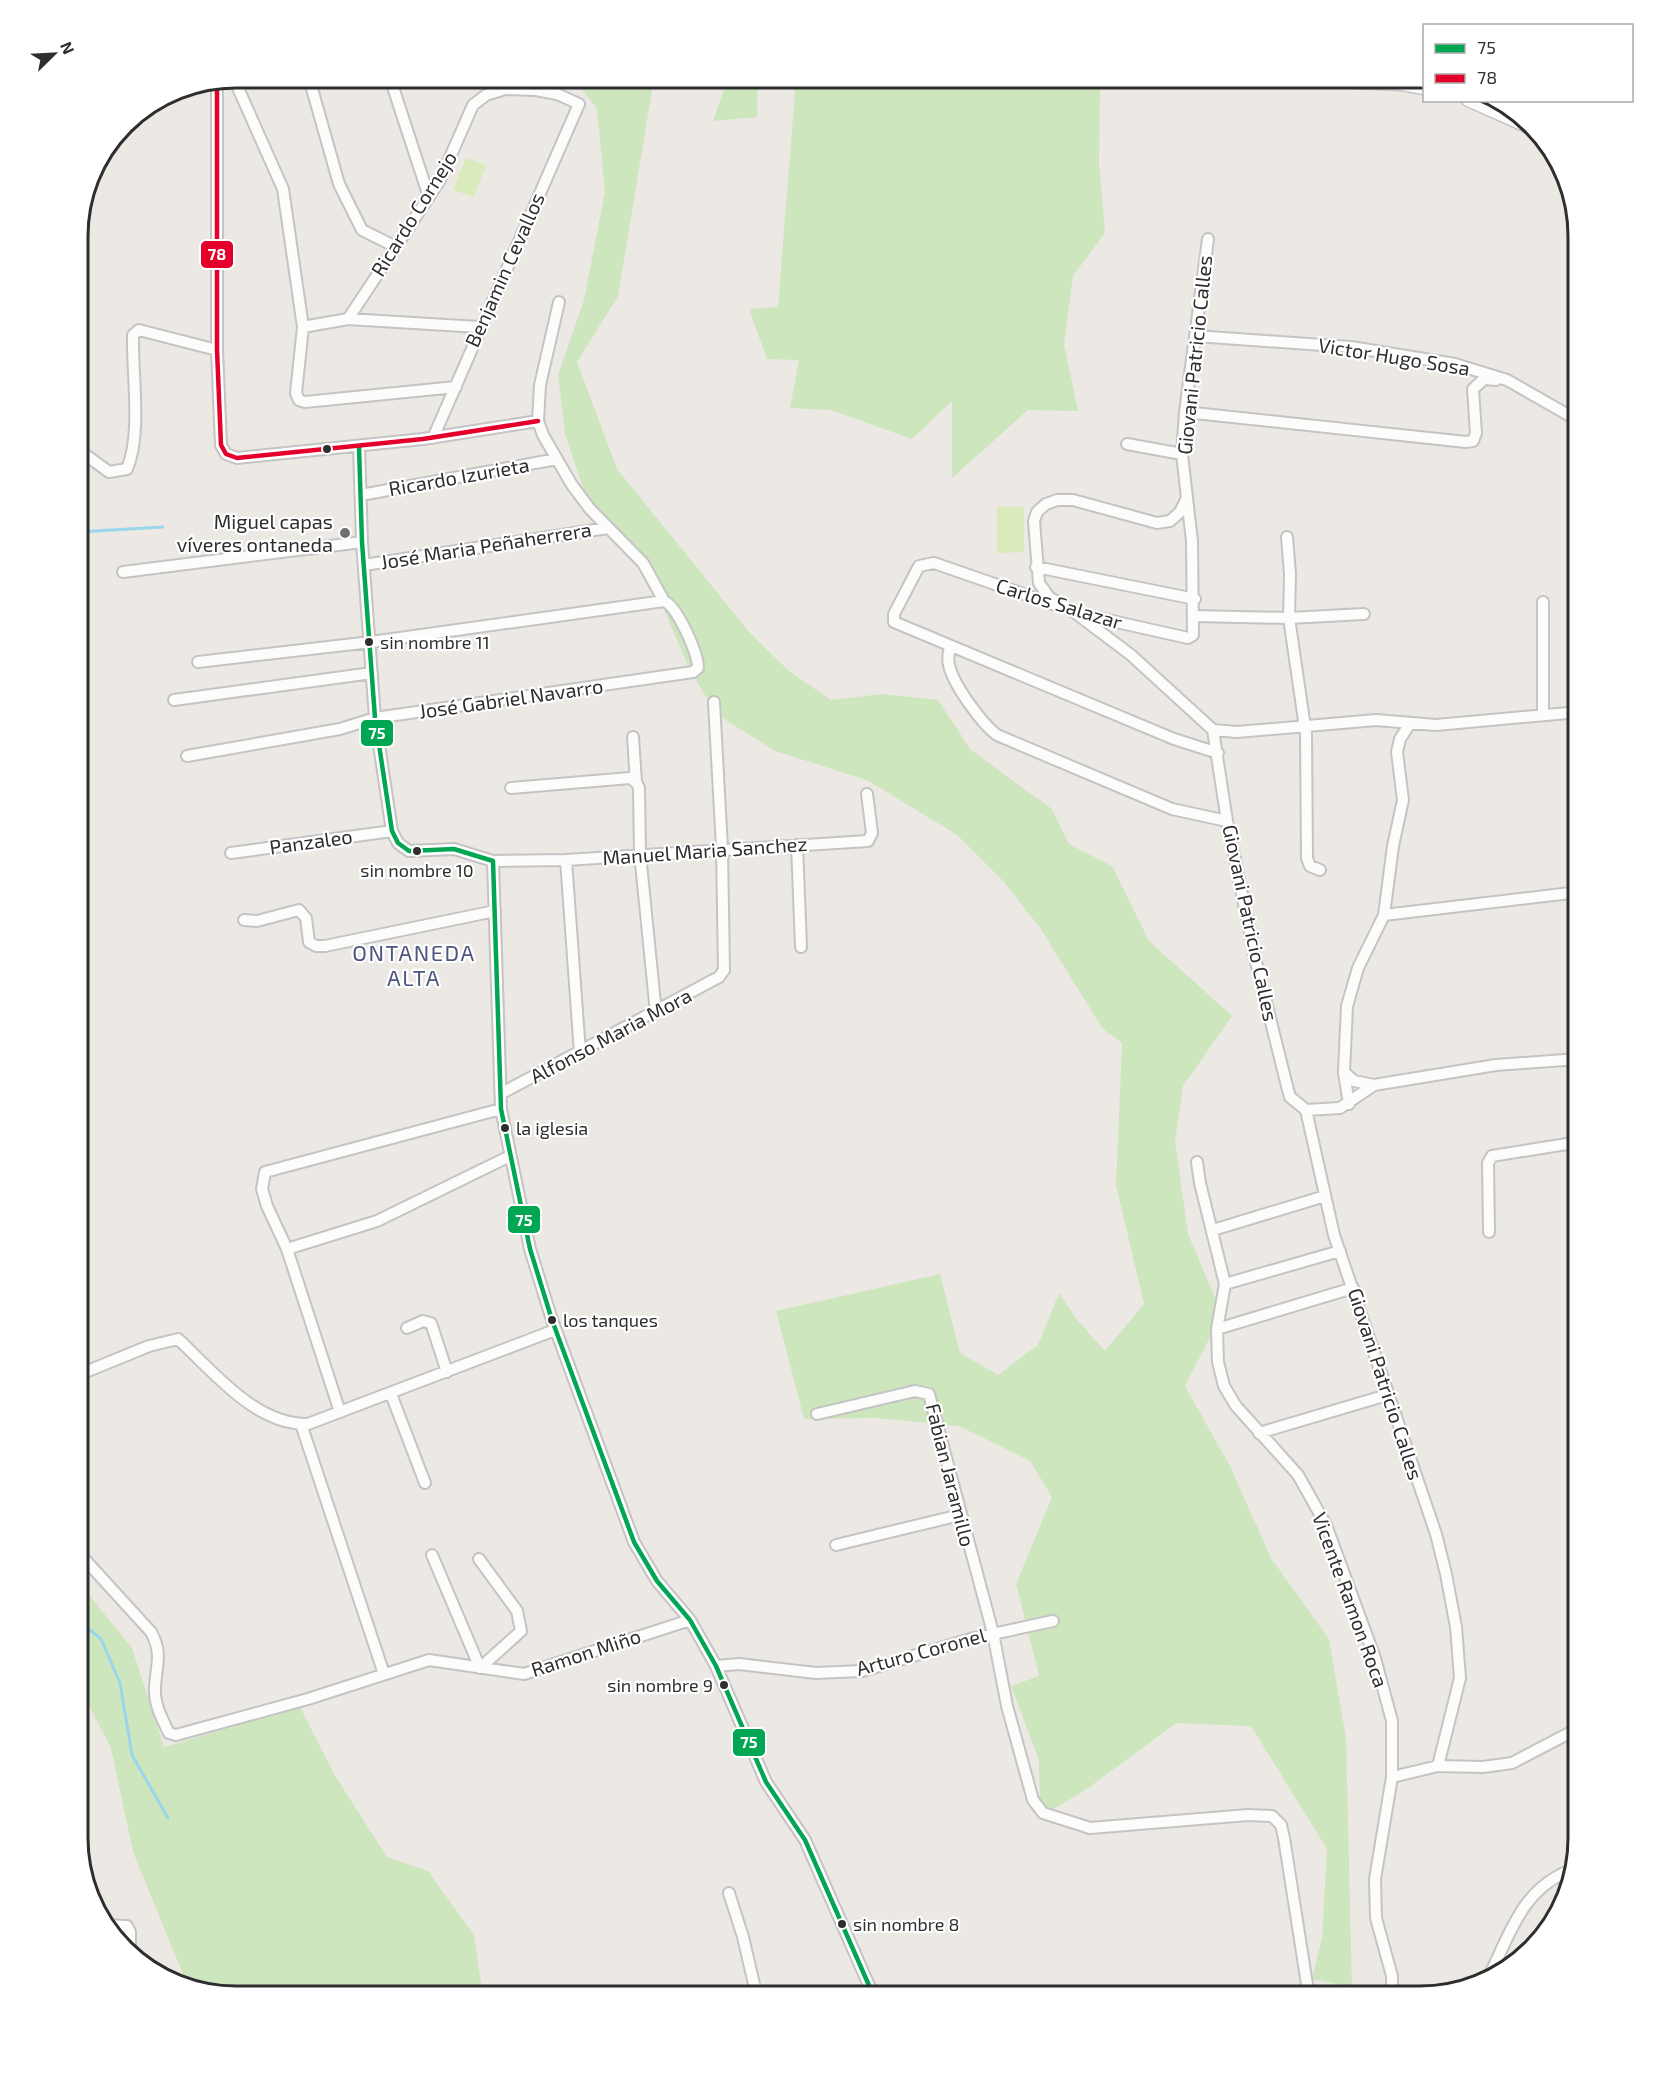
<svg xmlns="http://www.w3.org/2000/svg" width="1657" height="2075" font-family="'Exo 2',sans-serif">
<rect width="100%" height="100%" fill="#ece8e4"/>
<path fill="#cee6be" d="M 574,78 L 654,78 L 618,296 L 577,362 L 617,469 L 750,633 L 789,671 L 831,700 L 882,694 L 938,700 L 971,750 L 1052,809 L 1069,844 L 1112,866 L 1149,941 L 1232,1016 L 1183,1086 L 1175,1141 L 1188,1234 L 1222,1314 L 1185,1386 L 1230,1466 L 1271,1558 L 1329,1639 L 1346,1738 L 1352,1987 L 1312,1979 L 1322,1938 L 1327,1849 L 1251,1726 L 1176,1723 L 1084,1791 L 1040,1817 L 1039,1760 L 1011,1686 L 1039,1676 L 1016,1584 L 1052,1497 L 1030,1461 L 959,1426 L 877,1418 L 804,1419 L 776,1311 L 940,1274 L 960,1353 L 998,1375 L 1038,1345 L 1059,1293 L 1077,1320 L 1105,1351 L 1144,1304 L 1116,1185 L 1122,1043 L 1103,1029 L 1040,928 L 1005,883 L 957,835 L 867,780 L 775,751 L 716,714 L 689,668 L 644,563 L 589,506 L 565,434 L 558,375 L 584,300 L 605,192 L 597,109 Z
M 728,78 L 758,78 L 757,117 L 713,121 Z
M 796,78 L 1100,78 L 1099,163 L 1105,233 L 1073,276 L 1064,344 L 1078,411 L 1028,410 L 952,478 L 952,401 L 912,439 L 831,410 L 790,408 L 799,360 L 767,359 L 749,309 L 778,307 Z
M 78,1575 L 90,1596 L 132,1648 L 164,1747 L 300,1707 L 334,1774 L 387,1857 L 428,1871 L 474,1935 L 483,1997 L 236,1997 L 187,1984 L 133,1852 L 111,1748 L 78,1685 Z"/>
<path fill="#d9eabb" d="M 466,158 L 486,165 L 474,197 L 453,190 Z
M 997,507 L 1024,507 L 1024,552 L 997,553 Z"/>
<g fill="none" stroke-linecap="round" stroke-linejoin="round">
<path stroke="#99d6ec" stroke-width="3" d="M 78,532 L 163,527
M 78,1620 L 101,1639 L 120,1683 L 132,1755 L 168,1818"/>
<g stroke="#c5c4c5" stroke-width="14">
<path id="minor" d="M 309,78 L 339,184 L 362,230 L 394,246
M 390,78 L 429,197
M 234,79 L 283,189 L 303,327 L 296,393 L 299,400 L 305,402 L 456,387
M 217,82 L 217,350 L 221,445 L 226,454 L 237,458 L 423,439 L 538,421
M 1208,239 L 1185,412 L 1182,454 L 1187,498 L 1180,512 L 1170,521 L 1157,523 L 1073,500 L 1057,500 L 1046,504 L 1037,512 L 1034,521 L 1039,583 L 1049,597 L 1074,612 L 1131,655 L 1213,730 L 1227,821 L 1256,962 L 1288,1090 L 1290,1097 L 1306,1110 L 1334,1235 L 1436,1534 L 1446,1574 L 1456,1627 L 1460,1678 L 1438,1766 L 1392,1777
M 348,319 L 440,180 L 473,105 L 486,95 L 505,89 L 536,90 L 557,94 L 579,104 L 433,438
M 303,327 L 348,319 L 479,327
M 1196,336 L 1351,347 L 1455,364 L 1507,380 L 1579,421
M 1185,412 L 1466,442 L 1473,441 L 1476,433 L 1473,389 L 1484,379 L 1496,380
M 1127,444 L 1182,454
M 359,447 L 362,542 L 375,718 L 392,831 L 398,843 L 409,851 L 454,849 L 493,861 L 501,1109 L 530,1249 L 552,1320 L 634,1542 L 657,1581 L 690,1620 L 716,1666 L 766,1782 L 805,1840 L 871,1990 L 878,1997
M 83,453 L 109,472 L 127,469 C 142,434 132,375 133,335 L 139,330 L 217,350
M 361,495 L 557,459
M 1287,537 L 1290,574 L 1289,618 L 1306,734 L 1307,858 L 1310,866 L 1320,870
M 364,565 L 608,528
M 1036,567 L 1195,599
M 123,572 L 362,542
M 1055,605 L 934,563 L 919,566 L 894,614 L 894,622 L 1174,739 L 1218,753
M 1081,614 L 1188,638 L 1193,635 L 1192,541 L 1187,498
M 1195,616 L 1289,618 L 1364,614
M 950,646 C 949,652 947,659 949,665 C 953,684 981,723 997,735 L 1172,809 L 1227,821
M 198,662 L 371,642 L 664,601
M 174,700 L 372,673
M 1543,715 L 1543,602
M 1213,730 L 1237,732 L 1376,720 L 1436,725 L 1579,712
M 633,737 L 636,782
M 187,756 L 340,729 L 375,718 L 693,672 L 698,668 C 698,653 677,606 664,601 L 643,563 L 590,509 L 572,485 L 543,435 L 538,421 L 540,385 L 559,302
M 511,788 L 630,778 L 636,782 L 639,788 L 640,854 L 656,1013
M 797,845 L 801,947
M 231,853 L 392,831
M 566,860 L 580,1053
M 493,861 L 566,860 L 868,841 L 872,833 L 867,794
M 1384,915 L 1579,892
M 244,920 L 257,921 L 299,910 L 306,918 L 309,942 L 316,946 L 325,946 L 495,911
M 1344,1073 L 1349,1104
M 1374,1085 L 1354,1081 L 1344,1072 L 1347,1006 L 1358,968 L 1384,915 L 1393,846 L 1403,800 L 1397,752 L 1400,739 L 1409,725
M 502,1093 L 719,977 L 724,970 L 722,848 L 714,702
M 1306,1110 L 1340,1108 L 1374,1085 L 1496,1065 L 1579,1059
M 1197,1162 L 1200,1183 L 1225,1284 L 1217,1329 L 1218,1362 L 1224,1386 L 1236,1406 L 1298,1475 L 1326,1525 L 1375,1658 L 1392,1721 L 1392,1777 L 1375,1879 L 1376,1918 L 1392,1976 L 1392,1997
M 1213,1230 L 1325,1196
M 1489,1232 L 1488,1163 L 1492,1156 L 1579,1142
M 287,1249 L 377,1221 L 510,1156
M 1225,1284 L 1340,1251
M 407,1328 L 423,1321 L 431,1323 L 447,1372
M 1217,1329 L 1353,1288
M 78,1375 L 149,1346 L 178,1339 C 213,1371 255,1425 308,1424 L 555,1330
M 391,1394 L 425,1483
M 340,1412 L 287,1249 L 267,1206 L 262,1189 L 265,1172 L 501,1109
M 817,1414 L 915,1391 L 929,1394 L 993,1633 L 1007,1706 L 1033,1800 L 1043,1813 L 1090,1828 L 1248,1815 L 1272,1816 L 1281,1825 L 1284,1838 L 1309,1997
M 301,1424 L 384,1674
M 1259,1433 L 1387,1395
M 836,1545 L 960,1515
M 78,1552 L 151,1632 C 163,1654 156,1665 155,1688 C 154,1704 162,1719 169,1733 L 176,1735 L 308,1699 L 429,1660 L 524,1674 L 690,1620
M 432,1555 L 480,1668 L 521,1631 L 517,1611 L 479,1559
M 716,1666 L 739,1664 L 816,1673 L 862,1671 L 974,1638 L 1053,1621
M 1438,1766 L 1483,1767 L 1512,1763 L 1579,1728
M 729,1893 L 743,1937 L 757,1997
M 104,1925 L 127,1926 L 130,1932 L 130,1950
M 1489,1976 C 1511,1932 1522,1889 1571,1870
M 845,1997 L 871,1990
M 1351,1997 L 1362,1997"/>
</g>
<g stroke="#c5c4c5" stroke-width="15">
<path id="tertiary" d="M 1278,78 L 1402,84 L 1424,88
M 1468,100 L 1531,128"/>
</g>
<use href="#minor" stroke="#fcfcfb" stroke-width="10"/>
<use href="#tertiary" stroke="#fcfcfb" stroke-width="12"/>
<g stroke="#fff" stroke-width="9">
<path id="bus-1" d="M 359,447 L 362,542 L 375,718 L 392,831 L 398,843 L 409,851 L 454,849 L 493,861 L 501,1109 L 530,1249 L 552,1320 L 634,1542 L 657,1581 L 690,1620 L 716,1666 L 766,1782 L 805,1840 L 871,1990 L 878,1997"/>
</g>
<g stroke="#fff" stroke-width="9">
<path id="bus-2" d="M 217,82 L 217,350 L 221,445 L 226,454 L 237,458 L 423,439 L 538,421"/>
</g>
<use href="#bus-1" stroke="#00a651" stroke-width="4.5"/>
<use href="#bus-2" stroke="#e4002b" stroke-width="4.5"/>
</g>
<g fill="#2e2e2e" stroke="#fff" stroke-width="2">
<circle cx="327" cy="449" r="5"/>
<circle cx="369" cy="642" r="5"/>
<circle cx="417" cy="851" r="5"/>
<circle cx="505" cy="1128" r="5"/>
<circle cx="552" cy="1320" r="5"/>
<circle cx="724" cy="1685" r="5"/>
<circle cx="842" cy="1924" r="5"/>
</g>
<circle fill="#706f6e" stroke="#fff" stroke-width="2" cx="345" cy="533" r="6"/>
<g text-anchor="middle" stroke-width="4.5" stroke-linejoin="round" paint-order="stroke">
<g font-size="18" fill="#2e2e2e" stroke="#fff" text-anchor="start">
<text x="380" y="649">sin nombre 11</text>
<text x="417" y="877" text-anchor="middle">sin nombre 10</text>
<text x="516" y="1135">la iglesia</text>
<text x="563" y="1327">los tanques</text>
<text x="713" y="1692" text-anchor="end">sin nombre 9</text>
<text x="853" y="1931">sin nombre 8</text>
</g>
<g font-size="20" fill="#2e2e2e" stroke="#fff">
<text transform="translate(414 214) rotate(-58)" y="7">Ricardo Cornejo</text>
<text transform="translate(505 270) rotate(-66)" y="7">Benjamin Cevallos</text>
<text transform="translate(1195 355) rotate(-84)" y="7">Giovani Patricio Calles</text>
<text transform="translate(1394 357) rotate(9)" y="7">Victor Hugo Sosa</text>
<text transform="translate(459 477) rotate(-10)" y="7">Ricardo Izurieta</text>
<text transform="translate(486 546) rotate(-9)" y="7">José Maria Peñaherrera</text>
<text transform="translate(1059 604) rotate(17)" y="7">Carlos Salazar</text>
<text transform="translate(511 699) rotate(-8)" y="7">José Gabriel Navarro</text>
<text transform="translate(311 842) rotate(-8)" y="7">Panzaleo</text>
<text transform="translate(705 851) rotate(-4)" y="7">Manuel Maria Sanchez</text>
<text transform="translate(1250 923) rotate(78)" y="7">Giovani Patricio Calles</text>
<text transform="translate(611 1036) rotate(-28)" y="7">Alfonso Maria Mora</text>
<text transform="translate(1385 1384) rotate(72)" y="7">Giovani Patricio Calles</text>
<text transform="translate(950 1475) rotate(76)" y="7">Fabian Jaramillo</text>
<text transform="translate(1350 1600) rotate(70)" y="7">Vicente Ramon Roca</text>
<text transform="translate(921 1652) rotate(-15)" y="7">Arturo Coronel</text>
<text transform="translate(586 1653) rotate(-18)" y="7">Ramon Miño</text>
</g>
<g font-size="20" fill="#2e2e2e" stroke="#fff" text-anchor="end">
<text x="333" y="529">Miguel capas<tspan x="333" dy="23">víveres ontaneda</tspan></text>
</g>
<g font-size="22" letter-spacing="1.5" fill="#4d5680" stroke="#fff">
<text x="414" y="961">ONTANEDA<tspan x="414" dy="25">ALTA</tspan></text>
</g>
</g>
<path d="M0 0H1657V2075H0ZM236 88H1420A148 148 0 0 1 1568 236V1838A148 148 0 0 1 1420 1986H236A148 148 0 0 1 88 1838V236A148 148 0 0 1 236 88Z" fill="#fff" fill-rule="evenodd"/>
<path fill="none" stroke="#2e2e2e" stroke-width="3" d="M236 88H1420A148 148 0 0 1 1568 236V1838A148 148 0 0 1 1420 1986H236A148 148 0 0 1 88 1838V236A148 148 0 0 1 236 88Z"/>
<g stroke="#fff" stroke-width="2">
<rect x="200" y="240" width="34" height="29" rx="6" fill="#e4002b"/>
<rect x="360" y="719" width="34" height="28" rx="6" fill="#00a651"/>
<rect x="507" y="1205" width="34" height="29" rx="6" fill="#00a651"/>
<rect x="732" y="1728" width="34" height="29" rx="6" fill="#00a651"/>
</g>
<g font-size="16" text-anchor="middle" font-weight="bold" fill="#fff">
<text x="217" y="260">78</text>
<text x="377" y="739">75</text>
<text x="524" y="1226">75</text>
<text x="749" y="1748">75</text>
</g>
<rect x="1423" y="24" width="210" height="78" fill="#ffffff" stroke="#ababab" stroke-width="1.5"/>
<rect x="1435" y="44" width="30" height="9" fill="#00a651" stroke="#ababab" stroke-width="1.5"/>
<text x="1477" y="54" font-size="18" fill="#2e2e2e">75</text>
<rect x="1435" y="74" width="30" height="9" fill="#e4002b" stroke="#ababab" stroke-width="1.5"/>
<text x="1477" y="84" font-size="18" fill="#2e2e2e">78</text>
<g transform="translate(54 54) rotate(66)" stroke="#ffffff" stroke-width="4.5" paint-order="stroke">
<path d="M0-4.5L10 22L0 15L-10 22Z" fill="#2e2e2e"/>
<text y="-9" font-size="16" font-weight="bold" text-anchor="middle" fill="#2e2e2e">N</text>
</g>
</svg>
